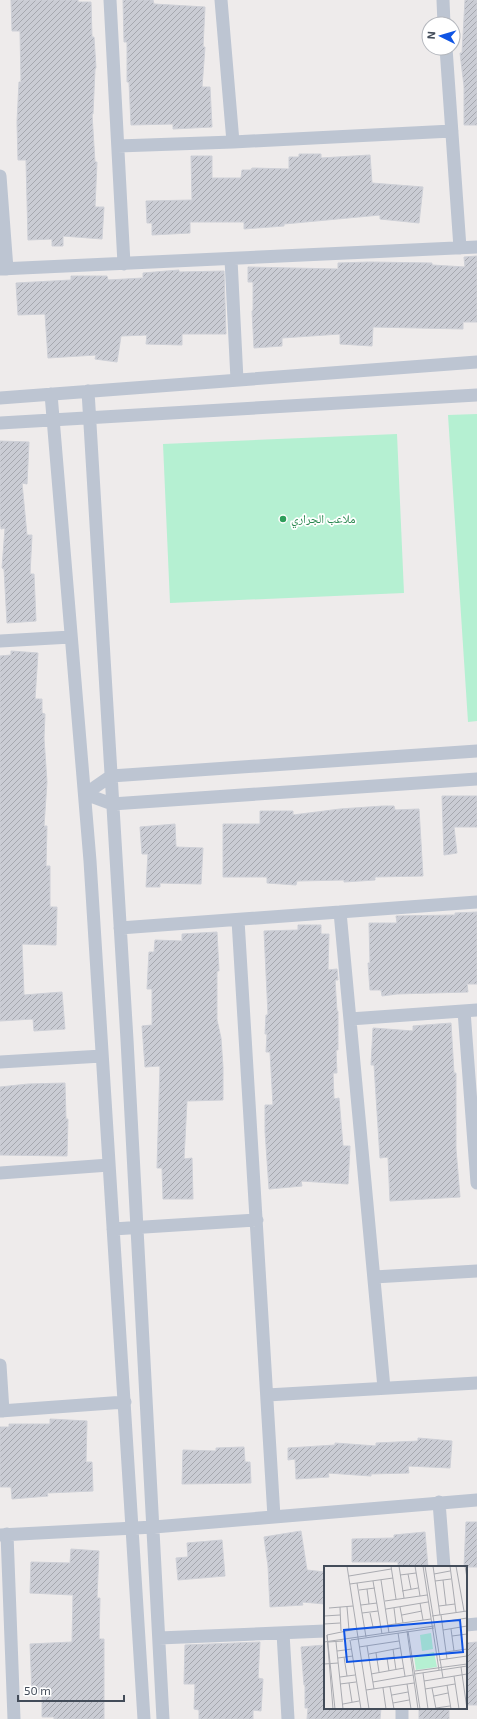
<svg xmlns="http://www.w3.org/2000/svg" width="477" height="1719" font-family="'Exo 2','Noto Naskh Arabic',sans-serif">
<defs>
<pattern id="building-hatch" width="6" height="6" patternUnits="userSpaceOnUse"><rect width="6" height="6" fill="#caccd4"/><path d="M-1 1l2-2M0 6l6-6M5 7l2-2" fill="none" stroke="#a6a8af"/></pattern>
</defs>
<rect width="100%" height="100%" fill="#eeebeb"/>
<path fill="#b5f0d2" d="M 477,414 L 477,721 L 468,722 L 448,415 Z
M 397,434 L 404,593 L 170,603 L 163,444 Z"/>
<path fill="url(#building-hatch)" stroke="#ced0d7" d="M 11,0 L 78,0 L 78,2 L 91,2 L 92,37 L 94,37 L 96,68 L 95,69 L 93,114 L 92,114 L 95,162 L 97,162 L 95,207 L 104,207 L 102,239 L 63,236 L 63,246 L 52,246 L 52,239 L 28,240 L 26,160 L 18,160 L 17,122 L 19,82 L 21,82 L 20,31 L 12,31 Z
M 123,0 L 153,0 L 154,4 L 205,7 L 203,47 L 205,47 L 202,87 L 210,87 L 212,127 L 173,129 L 173,124 L 131,125 L 129,82 L 127,82 L 127,42 L 124,42 Z
M 465,0 L 477,0 L 477,125 L 464,125 L 464,86 L 460,53 L 462,53 Z
M 299,154 L 321,154 L 321,158 L 370,155 L 372,183 L 423,187 L 419,223 L 380,219 L 380,215 L 284,224 L 284,226 L 244,229 L 244,222 L 190,222 L 190,233 L 152,235 L 152,223 L 147,223 L 146,201 L 192,200 L 191,156 L 212,156 L 212,178 L 241,178 L 242,170 L 251,170 L 252,168 L 289,169 L 289,157 L 299,157 Z
M 477,256 L 477,322 L 463,322 L 463,329 L 373,327 L 372,346 L 340,344 L 340,334 L 282,338 L 282,346 L 254,348 L 252,311 L 253,311 L 253,282 L 248,282 L 248,267 L 338,269 L 338,263 L 370,262 L 432,263 L 432,265 L 465,267 L 464,257 Z
M 179,270 L 179,272 L 224,271 L 226,334 L 182,334 L 182,345 L 146,344 L 147,335 L 121,336 L 117,362 L 95,359 L 96,355 L 48,358 L 45,314 L 18,315 L 16,283 L 71,280 L 71,276 L 107,276 L 108,280 L 143,278 L 143,273 Z
M 0,441 L 29,442 L 27,484 L 22,483 L 27,535 L 32,535 L 30,574 L 34,574 L 36,621 L 7,623 L 4,569 L 2,568 L 5,528 L 1,529 L 0,518 Z
M 11,651 L 38,653 L 35,699 L 42,699 L 42,713 L 45,714 L 44,738 L 47,782 L 44,826 L 47,826 L 46,866 L 50,866 L 50,907 L 57,907 L 56,945 L 22,944 L 24,995 L 62,992 L 65,1029 L 34,1031 L 33,1019 L 0,1021 L 0,656 L 11,655 Z
M 442,796 L 477,796 L 477,827 L 454,827 L 457,853 L 444,855 Z
M 383,806 L 394,806 L 395,810 L 419,809 L 423,876 L 375,877 L 375,880 L 344,882 L 344,880 L 297,881 L 296,885 L 267,883 L 267,877 L 223,877 L 223,824 L 260,824 L 260,811 L 293,811 L 293,815 L 340,809 Z
M 175,824 L 176,847 L 203,848 L 201,884 L 160,883 L 160,887 L 146,887 L 148,854 L 142,854 L 140,827 Z
M 477,912 L 477,984 L 467,984 L 468,992 L 397,994 L 382,996 L 381,990 L 370,990 L 368,963 L 370,963 L 369,923 L 397,923 L 396,916 L 455,915 L 455,913 Z
M 298,925 L 321,925 L 321,934 L 329,934 L 328,970 L 337,969 L 338,980 L 335,980 L 337,1011 L 338,1011 L 338,1050 L 336,1050 L 337,1073 L 333,1073 L 334,1099 L 339,1098 L 343,1146 L 350,1146 L 348,1184 L 301,1181 L 302,1186 L 269,1189 L 265,1131 L 265,1105 L 273,1105 L 270,1052 L 266,1052 L 267,1034 L 265,1034 L 266,1015 L 268,1015 L 264,931 L 298,930 Z
M 217,932 L 219,971 L 217,971 L 217,1020 L 221,1038 L 223,1067 L 223,1100 L 187,1101 L 184,1159 L 192,1158 L 193,1199 L 163,1199 L 162,1168 L 157,1168 L 160,1066 L 145,1067 L 142,1026 L 152,1025 L 152,989 L 147,989 L 149,952 L 154,952 L 155,940 L 182,941 L 182,934 Z
M 451,1023 L 454,1073 L 456,1073 L 456,1149 L 460,1197 L 390,1201 L 388,1157 L 380,1158 L 374,1065 L 371,1065 L 373,1028 L 413,1031 L 413,1026 Z
M 65,1083 L 66,1119 L 68,1119 L 67,1156 L 0,1155 L 0,1087 L 28,1084 Z
M 50,1419 L 87,1421 L 86,1462 L 92,1462 L 93,1491 L 47,1493 L 48,1496 L 12,1499 L 11,1487 L 0,1487 L 0,1427 L 9,1427 L 9,1424 L 50,1424 Z
M 418,1438 L 452,1441 L 450,1468 L 408,1466 L 409,1473 L 371,1474 L 371,1476 L 328,1473 L 329,1477 L 296,1479 L 295,1459 L 288,1460 L 288,1448 L 335,1445 L 335,1443 L 376,1446 L 376,1443 L 418,1441 Z
M 244,1447 L 245,1462 L 250,1462 L 251,1483 L 182,1484 L 183,1450 L 216,1451 L 216,1448 Z
M 466,1522 L 477,1522 L 477,1567 L 464,1567 Z
M 301,1531 L 307,1570 L 325,1572 L 325,1604 L 302,1602 L 303,1605 L 270,1607 L 268,1566 L 264,1537 Z
M 425,1532 L 428,1567 L 398,1567 L 398,1562 L 352,1562 L 352,1539 L 394,1538 L 394,1535 Z
M 222,1540 L 225,1576 L 178,1580 L 176,1558 L 188,1557 L 187,1543 Z
M 71,1549 L 99,1551 L 97,1598 L 100,1598 L 99,1639 L 104,1639 L 104,1719 L 54,1719 L 54,1717 L 42,1717 L 42,1693 L 32,1693 L 30,1644 L 72,1642 L 73,1595 L 30,1593 L 31,1562 L 70,1563 Z
M 260,1642 L 258,1678 L 263,1679 L 261,1711 L 253,1710 L 253,1719 L 199,1719 L 199,1710 L 194,1709 L 195,1684 L 184,1684 L 185,1645 Z
M 477,1642 L 477,1705 L 466,1705 L 466,1643 Z
M 325,1645 L 325,1708 L 381,1708 L 380,1719 L 307,1719 L 308,1708 L 305,1708 L 305,1685 L 304,1685 L 301,1647 Z
M 419,1708 L 449,1708 L 449,1719 L 419,1719 Z"/>
<g fill="none" stroke-linecap="round" stroke-linejoin="round">
<path stroke="#bdc5d2" stroke-width="13" d="M 110,0 L 124,264
M 221,0 L 233,142
M 443,0 L 444,24
M 446,48 L 460,248
M 118,146 L 233,142 L 452,131
M 0,176 L 7,269
M 231,259 L 237,380
M 0,269 L 477,247
M 88,391 L 127,1040 L 163,1719
M 51,394 L 90,861 L 144,1719
M 0,398 L 477,362
M 0,423 L 477,395
M 0,641 L 71,637
M 85,794 L 111,776 L 477,751
M 85,794 L 112,804 L 477,779
M 340,912 L 384,1388
M 238,920 L 274,1517
M 120,928 L 477,902
M 464,1011 L 477,1183
M 350,1019 L 477,1010
M 0,1062 L 102,1056
M 0,1173 L 109,1165
M 113,1229 L 257,1220
M 374,1277 L 477,1271
M 0,1365 L 3,1411
M 267,1395 L 477,1383
M 0,1411 L 125,1402
M 439,1502 L 444,1567
M 7,1534 L 14,1719
M 0,1535 L 154,1527 L 477,1500
M 466,1625 L 477,1624
M 283,1633 L 288,1719
M 159,1638 L 325,1631
M 402,1708 L 402,1719"/>
</g>
<circle fill="#2e9e5b" stroke="#fff" stroke-width="1.5" cx="283" cy="519" r="4"/>
<g text-anchor="middle" stroke-width="3.5" stroke-linejoin="round" paint-order="stroke">
<g font-size="12" fill="#27864d" stroke="#fff" text-anchor="start">
<text x="291" y="523">ملاعب الجراري</text>
</g>
</g>
<g transform="translate(324 1566)">
<rect width="143" height="143" fill="#eeebeb"/>
<path d="M 107,67 L 109,83 L 98,85 L 96,69 ZM 110,86 L 113,101 L 92,104 L 90,90 Z" fill="#b5f0d2"/>
<path fill="none" stroke="#aaabb1" stroke-width="1" d="M 23,0 L 45,143M 67,0 L 72,33M 75,0 L 80,32M 91,0 L 96,30M 99,0 L 115,104M 101,0 L 119,112M 109,0 L 116,49M 126,0 L 132,46M 132,0 L 140,45M 141,0 L 143,12M 84,8 L 87,23M 110,8 L 126,5M 76,9 L 92,7M 25,10 L 67,3M 57,14 L 65,67M 119,14 L 122,39M 49,15 L 58,68M 111,15 L 127,13M 33,17 L 42,71M 26,18 L 69,12M 43,23 L 45,38M 35,24 L 51,22M 78,25 L 94,22M 61,35 L 103,29M 96,37 L 99,54M 37,39 L 53,37M 115,40 L 131,38M 16,41 L 17,65M 23,41 L 25,64M 76,41 L 79,57M 5,42 L 29,40M 70,42 L 72,58M 62,43 L 104,36M 38,47 L 54,45M 46,47 L 49,61M 78,49 L 98,45M 117,49 L 123,93M 0,50 L 16,49M 108,50 L 143,45M 118,56 L 143,52M 0,58 L 16,57M 64,59 L 107,53M 41,62 L 57,60M 127,63 L 130,85M 119,64 L 143,60M 83,65 L 94,143M 84,65 L 96,143M 74,67 L 81,110M 3,69 L 9,143M 3,69 L 11,143M 3,69 L 32,63M 128,70 L 143,68M 26,74 L 37,143M 27,74 L 110,62M 0,76 L 110,60M 4,76 L 19,75M 12,76 L 19,143M 43,80 L 50,123M 35,81 L 75,75M 69,83 L 72,104M 13,85 L 28,83M 122,86 L 143,83M 52,87 L 55,106M 45,88 L 76,82M 20,91 L 23,110M 14,92 L 29,90M 63,92 L 65,105M 53,94 L 70,91M 115,94 L 143,90M 0,98 L 14,97M 137,101 L 143,143M 91,105 L 143,98M 99,107 L 104,143M 47,108 L 80,102M 91,108 L 143,100M 130,110 L 135,143M 16,111 L 31,109M 100,115 L 143,108M 49,116 L 89,109M 25,117 L 28,136M 16,118 L 32,116M 83,118 L 87,143M 123,119 L 127,143M 66,121 L 70,143M 59,122 L 62,143M 108,122 L 112,143M 101,123 L 131,118M 42,124 L 90,117M 68,129 L 84,126M 110,130 L 124,127M 69,137 L 85,134M 19,138 L 35,135M 112,142 L 126,140"/>
<path fill="#0f54e4" fill-opacity="0.15" stroke="#0f54e4" stroke-width="2" d="M 136,54 L 139,86 L 23,96 L 20,64 Z"/>
<rect width="143" height="143" fill="none" stroke="#434c59" stroke-width="2"/>
</g>
<g transform="translate(441 36) rotate(275)"><circle r="19" fill="#ffffff" stroke="#b4b7bd"/>
<path d="M0-3L7 15L0 10L-7 15Z" fill="#0f54e4"/>
<text y="-6" font-size="11" font-weight="bold" text-anchor="middle" fill="#434c59">N</text>
</g>
<path d="M18 1695v6h106v-6" fill="none" stroke="#434c59" stroke-width="2"/>
<text x="24" y="1695" font-size="12" fill="#434c59" stroke="#ffffff" stroke-width="3" paint-order="stroke">50 m</text>
</svg>
